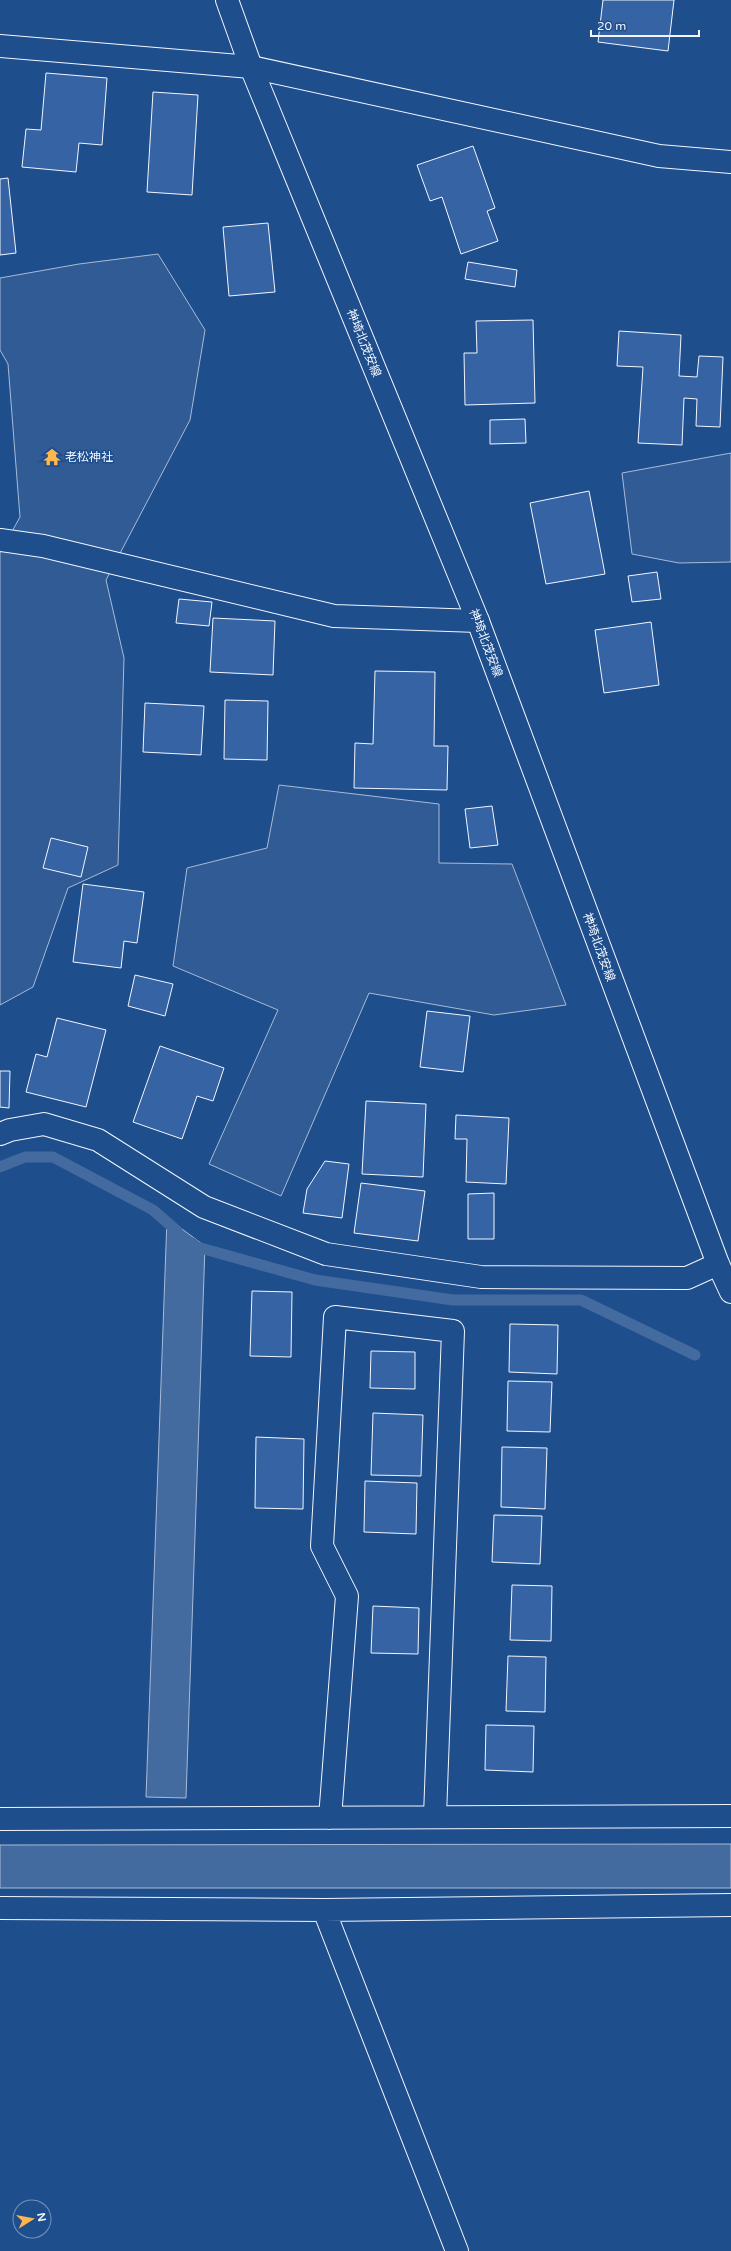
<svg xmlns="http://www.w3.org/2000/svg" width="731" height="2251" font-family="'Varela Round','Noto Sans JP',sans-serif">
<rect width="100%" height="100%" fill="#1f4e8c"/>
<path fill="#305b95" stroke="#a8bbd7" d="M 158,254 L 205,330 L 190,420 L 106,580 L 124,658 L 118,865 L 68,888 L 33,987 L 0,1005 L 0,553 L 20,517 L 8,364 L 0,350 L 0,278 L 79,264 Z
M 731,453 L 731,562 L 679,563 L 632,554 L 622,473 Z
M 279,785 L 439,804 L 439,863 L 512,864 L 566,1005 L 494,1015 L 369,993 L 281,1196 L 209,1164 L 278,1010 L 173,966 L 187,868 L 267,848 Z"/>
<path fill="#446ba0" stroke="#a8bbd7" d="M 167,1218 L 205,1246 L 186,1798 L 146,1797 Z
M 731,1844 L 731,1888 L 0,1888 L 0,1845 Z"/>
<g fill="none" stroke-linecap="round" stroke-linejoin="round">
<path stroke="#446ba0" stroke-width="11" d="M 0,1167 L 25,1157 L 53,1157 L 153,1210 L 177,1231
M 192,1243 L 197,1247 L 315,1280 L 453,1300 L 581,1300 L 695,1355"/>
</g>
<path fill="#3563a3" stroke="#f2f6ff" d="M 603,0 L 674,0 L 668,51 L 598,42 Z
M 46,73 L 107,78 L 102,145 L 79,143 L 76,172 L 22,167 L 26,129 L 41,130 Z
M 153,92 L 198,95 L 192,195 L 147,192 Z
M 473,146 L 495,208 L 487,211 L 498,241 L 461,254 L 442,197 L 430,201 L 417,165 Z
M 8,178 L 16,253 L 0,255 L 0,179 Z
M 268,223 L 275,292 L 229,296 L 223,227 Z
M 468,262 L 517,270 L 515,287 L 465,279 Z
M 533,320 L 535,403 L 465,405 L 464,353 L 477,353 L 476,321 Z
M 619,331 L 681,335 L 679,376 L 697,377 L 699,356 L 723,357 L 720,427 L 696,426 L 697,399 L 684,398 L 682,445 L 638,443 L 643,367 L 617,366 Z
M 525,419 L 526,443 L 490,444 L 490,420 Z
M 589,491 L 605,574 L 546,584 L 530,503 Z
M 657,572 L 661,599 L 632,602 L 628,576 Z
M 179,599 L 212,602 L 209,626 L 176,623 Z
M 213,618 L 275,621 L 273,675 L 210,672 Z
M 651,622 L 659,685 L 604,693 L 595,630 Z
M 375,671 L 435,672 L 434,746 L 448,746 L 447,790 L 354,788 L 355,743 L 373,744 Z
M 225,700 L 268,701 L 267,760 L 224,759 Z
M 145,703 L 204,706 L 201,755 L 143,752 Z
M 492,806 L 498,845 L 470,848 L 465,809 Z
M 51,838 L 88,847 L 81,877 L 43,868 Z
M 83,884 L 144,892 L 137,943 L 124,941 L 121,968 L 73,962 Z
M 135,975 L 173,984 L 165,1016 L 128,1006 Z
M 427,1011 L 470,1016 L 463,1072 L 420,1067 Z
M 57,1018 L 106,1030 L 86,1107 L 26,1092 L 36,1054 L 47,1057 Z
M 160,1046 L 224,1068 L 213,1101 L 197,1096 L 182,1139 L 133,1122 Z
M 0,1071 L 10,1071 L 9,1108 L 0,1107 Z
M 366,1101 L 426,1104 L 423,1177 L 362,1174 Z
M 456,1115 L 509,1118 L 506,1184 L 466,1182 L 467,1139 L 455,1139 Z
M 325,1161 L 349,1164 L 342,1218 L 303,1213 L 307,1189 Z
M 361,1183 L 425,1191 L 418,1241 L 354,1233 Z
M 494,1193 L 494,1239 L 468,1239 L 468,1194 Z
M 252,1291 L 292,1292 L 291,1357 L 250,1356 Z
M 510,1324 L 558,1325 L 557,1374 L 509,1372 Z
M 371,1351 L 415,1352 L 415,1389 L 370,1388 Z
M 508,1381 L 552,1382 L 550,1432 L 507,1431 Z
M 373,1413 L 423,1415 L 421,1476 L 371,1475 Z
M 256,1437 L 304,1439 L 303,1509 L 255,1508 Z
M 502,1447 L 547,1448 L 545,1509 L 501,1507 Z
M 365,1481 L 417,1483 L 416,1534 L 364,1532 Z
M 494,1515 L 542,1516 L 540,1564 L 492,1562 Z
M 512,1585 L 552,1586 L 551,1641 L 510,1640 Z
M 373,1606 L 419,1608 L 418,1654 L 371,1653 Z
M 508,1656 L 546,1657 L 545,1712 L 506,1711 Z
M 486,1725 L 534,1726 L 533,1772 L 485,1770 Z"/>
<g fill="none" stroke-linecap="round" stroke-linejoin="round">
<g stroke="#f2f6ff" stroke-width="24">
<path id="minor" d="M 0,46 L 251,67 L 659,156 L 731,162
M 0,540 L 43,546 L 334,616 L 478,621
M 0,1134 L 10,1130 L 44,1124 L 98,1140 L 204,1207 L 326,1254 L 481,1277 L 687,1278 L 718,1264
M 330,1818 L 347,1596 L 322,1546 L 335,1317 L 453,1331 L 435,1816
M 0,1819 L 731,1816
M 0,1908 L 324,1910 L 731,1905
M 324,1910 L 457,2251"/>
</g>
<g stroke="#f2f6ff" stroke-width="24">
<path id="secondary" d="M 227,0 L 251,67 L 478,621 L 718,1264 L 731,1292"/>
</g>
<use href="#minor" stroke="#1f4e8c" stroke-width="22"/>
<use href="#secondary" stroke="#1f4e8c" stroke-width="22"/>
</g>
<defs>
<g id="temple-bare" transform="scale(1.38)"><path d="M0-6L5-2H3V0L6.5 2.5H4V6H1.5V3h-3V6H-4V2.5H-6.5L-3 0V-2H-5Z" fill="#ffb74d" stroke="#1f4e8c" stroke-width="2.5" paint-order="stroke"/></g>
</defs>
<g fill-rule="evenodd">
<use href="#temple-bare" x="52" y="457"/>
</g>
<g text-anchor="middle" stroke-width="3" stroke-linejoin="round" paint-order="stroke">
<g font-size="12" fill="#f2f6ff" stroke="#1f4e8c">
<text transform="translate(364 343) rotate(68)" y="4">神埼北茂安線</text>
<text transform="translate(486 643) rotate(69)" y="4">神埼北茂安線</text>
<text transform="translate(599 947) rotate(70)" y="4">神埼北茂安線</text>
</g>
<g font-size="12" fill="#f2f6ff" stroke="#1f4e8c" text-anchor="start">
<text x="65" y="461">老松神社</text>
</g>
</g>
<g transform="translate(32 2219) rotate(79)"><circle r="19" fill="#1f4e8c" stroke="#7391ba"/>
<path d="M0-3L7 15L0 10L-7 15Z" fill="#ffb74d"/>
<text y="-6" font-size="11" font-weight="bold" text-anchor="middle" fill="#f2f6ff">N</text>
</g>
<path d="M591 30v6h108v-6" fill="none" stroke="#f2f6ff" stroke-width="2"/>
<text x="597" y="30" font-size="12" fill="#f2f6ff" stroke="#1f4e8c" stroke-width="3" paint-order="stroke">20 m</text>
</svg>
